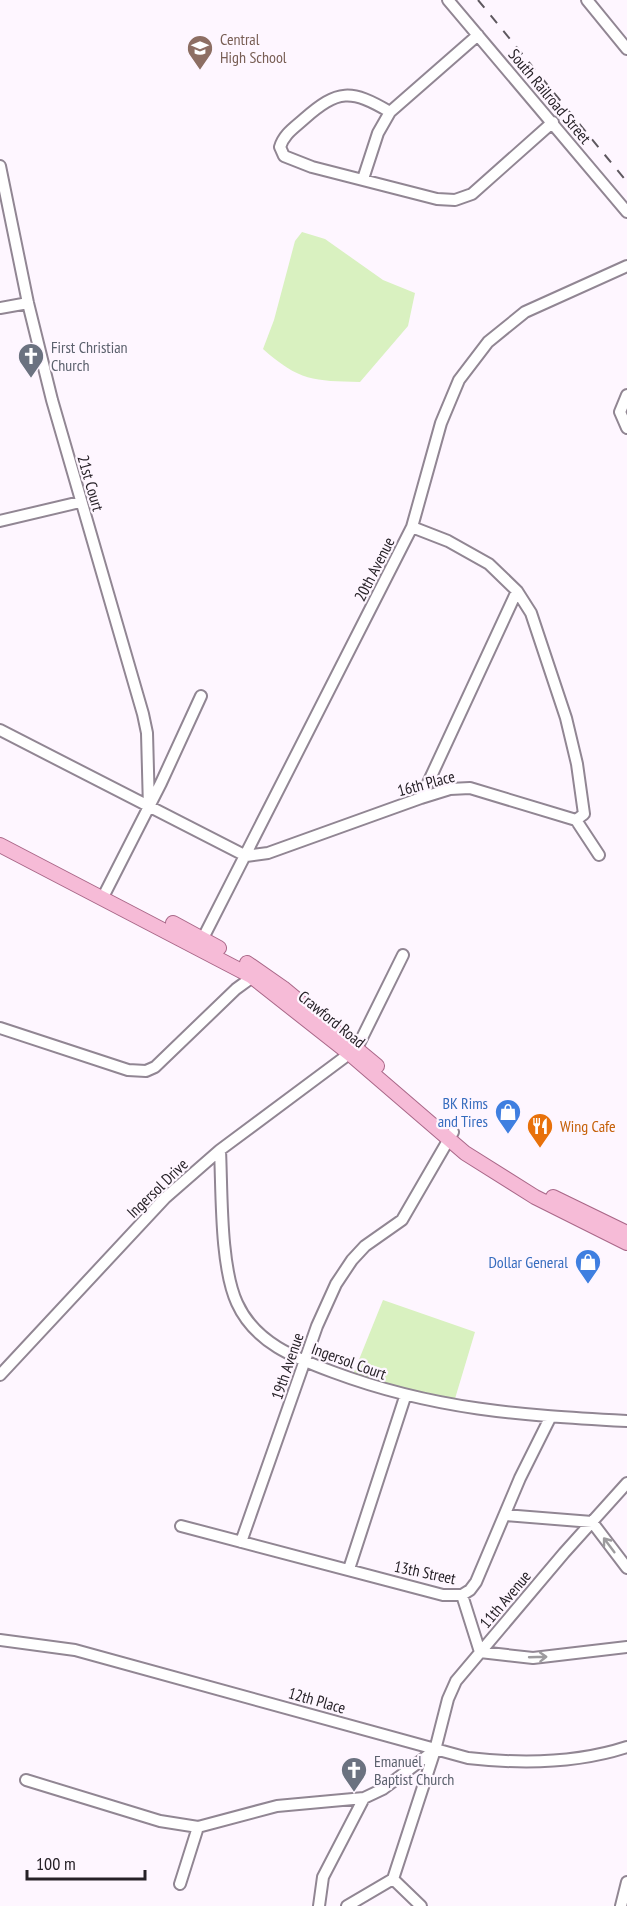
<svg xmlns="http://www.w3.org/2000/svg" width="627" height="1906" font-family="'PT Sans Narrow',sans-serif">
<rect width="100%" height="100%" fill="#fef6ff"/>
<path fill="#d9f1c0" d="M 302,232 L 325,239 L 383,280 L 415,293 L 408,326 L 360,382 C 314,381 299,381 263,349 L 274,320 L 295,241 Z
M 383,1300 L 475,1332 L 454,1402 L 352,1377 Z"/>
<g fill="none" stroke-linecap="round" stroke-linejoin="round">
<g stroke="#918693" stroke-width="14">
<path id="minor" d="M 448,0 L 627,212
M 587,0 L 627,49
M 390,112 C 351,89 338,89 304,119 C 294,128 284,134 280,147 L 284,156 L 312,167 L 437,199 L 455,200 L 472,194 L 553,122
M 0,166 L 28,303 L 52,400 L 143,714 L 147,733 L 149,808
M 363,179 L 378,133 L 390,112 L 478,35
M 0,308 L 28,303
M 627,395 L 620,412 L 627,428
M 0,521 L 80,502
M 412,527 L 448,541 L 489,564 L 517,591 L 531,613 L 566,718 L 577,764 L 584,814 L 576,820
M 0,730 L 246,856 L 268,853 L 421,798 L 450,789 L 470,788 L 576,820 L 599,855
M 421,798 L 517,591
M 103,897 L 161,783 L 201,696
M 200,944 L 412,527 L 441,423 L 459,380 L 488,342 L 525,312 L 627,266
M 0,1028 L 128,1070 L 146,1071 L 155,1067 L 236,989 L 258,973
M 220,1150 C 222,1192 220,1266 237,1303 C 255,1343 295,1358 333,1372 C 435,1410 520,1415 627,1421
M 0,1375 L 165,1198 L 220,1150 L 357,1048 L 403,955
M 506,1515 L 592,1522 L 627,1568
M 181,1526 L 443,1595 L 462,1595 L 470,1590 L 476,1582 L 520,1478 L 550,1418
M 241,1542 L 317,1326 L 336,1284 L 352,1260 L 365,1246 L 402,1220 L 453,1132
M 349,1569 L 405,1397
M 462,1595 L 480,1652
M 0,1640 L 75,1650 L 468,1758 C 521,1764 575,1764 627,1747
M 480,1652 L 533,1658 L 627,1647
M 26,1780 L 160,1821 L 198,1827 L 277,1806 L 364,1798
M 393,1879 L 435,1750 L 448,1699 L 456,1681 L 564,1553 L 627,1483
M 393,1879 L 421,1906
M 180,1884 L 198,1827
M 319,1906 L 323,1877 L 364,1798 L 383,1789 L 435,1750
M 347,1906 L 393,1879
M 621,1906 L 627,1882"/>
</g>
<g stroke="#a96788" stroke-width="16">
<path id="major" d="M 0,845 L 251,976 L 350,1054 L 465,1153 L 535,1197 L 627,1243
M 173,923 L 219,948
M 247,963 L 283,988 L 377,1066
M 553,1197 L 627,1233"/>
</g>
<use href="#minor" stroke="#fff" stroke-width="10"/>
<use href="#major" stroke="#f6bbd7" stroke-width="14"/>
<path stroke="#5e585f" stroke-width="2" stroke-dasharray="10 10" stroke-linecap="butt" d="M 478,0 L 627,182"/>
</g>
<defs><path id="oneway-shaft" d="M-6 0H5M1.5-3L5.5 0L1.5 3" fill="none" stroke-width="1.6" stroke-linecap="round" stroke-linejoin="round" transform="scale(1.5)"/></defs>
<g stroke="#9d9b9e">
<use href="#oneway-shaft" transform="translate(609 1545) rotate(-127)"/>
<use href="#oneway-shaft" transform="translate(538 1657) rotate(-2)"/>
</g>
<defs>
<g id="school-pin" transform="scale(1.35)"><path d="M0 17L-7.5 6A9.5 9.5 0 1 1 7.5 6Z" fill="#8d6e63" stroke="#fef6ff"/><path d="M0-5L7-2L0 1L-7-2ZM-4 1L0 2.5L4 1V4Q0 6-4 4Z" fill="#fff"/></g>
<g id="church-pin" transform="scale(1.35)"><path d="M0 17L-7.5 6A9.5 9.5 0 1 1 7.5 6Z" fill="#6b7280" stroke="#fef6ff"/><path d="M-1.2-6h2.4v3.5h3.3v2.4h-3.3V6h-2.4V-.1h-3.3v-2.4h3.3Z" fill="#fff"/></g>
<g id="shop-pin" transform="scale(1.35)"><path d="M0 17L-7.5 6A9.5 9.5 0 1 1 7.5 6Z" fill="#3f7fe0" stroke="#fef6ff"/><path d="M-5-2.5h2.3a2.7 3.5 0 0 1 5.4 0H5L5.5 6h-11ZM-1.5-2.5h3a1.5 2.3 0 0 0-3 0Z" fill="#fff"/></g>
<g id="restaurant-pin" transform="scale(1.35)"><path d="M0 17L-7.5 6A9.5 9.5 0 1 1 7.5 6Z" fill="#e8710a" stroke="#fef6ff"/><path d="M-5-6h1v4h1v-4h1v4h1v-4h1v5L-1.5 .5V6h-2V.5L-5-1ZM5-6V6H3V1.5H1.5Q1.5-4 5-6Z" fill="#fff"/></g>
</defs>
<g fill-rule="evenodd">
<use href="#school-pin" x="200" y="48"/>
<use href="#church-pin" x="31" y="356"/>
<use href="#shop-pin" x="508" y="1112"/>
<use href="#restaurant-pin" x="540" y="1126"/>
<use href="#shop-pin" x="588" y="1262"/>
<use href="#church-pin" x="354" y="1770"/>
</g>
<g text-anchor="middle" stroke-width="4.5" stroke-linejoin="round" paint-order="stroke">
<g font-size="16" fill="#785e54" stroke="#fef6ff" text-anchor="start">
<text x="220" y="45">Central<tspan x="220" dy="18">High School</tspan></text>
</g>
<g font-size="16" fill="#262127" stroke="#fef6ff">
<text transform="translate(550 96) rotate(50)" y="6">South Railroad Street</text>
<text transform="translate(91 483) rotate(74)" y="6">21st Court</text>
<text transform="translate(374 569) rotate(-63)" y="6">20th Avenue</text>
<text transform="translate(426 783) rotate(-15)" y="6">16th Place</text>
<text transform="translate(332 1019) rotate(39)" y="6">Crawford Road</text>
<text transform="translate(157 1188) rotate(-44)" y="6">Ingersol Drive</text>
<text transform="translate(349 1361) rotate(20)" y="6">Ingersol Court</text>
<text transform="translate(287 1366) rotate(-71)" y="6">19th Avenue</text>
<text transform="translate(425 1572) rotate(12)" y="6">13th Street</text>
<text transform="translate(505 1599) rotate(-50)" y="6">11th Avenue</text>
<text transform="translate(317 1700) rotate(16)" y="6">12th Place</text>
</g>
<g font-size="16" fill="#5b616d" stroke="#fef6ff" text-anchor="start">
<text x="51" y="353">First Christian<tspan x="51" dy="18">Church</tspan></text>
<text x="374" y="1767">Emanuel<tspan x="374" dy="18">Baptist Church</tspan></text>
</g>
<g font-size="16" fill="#366cbe" stroke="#fef6ff" text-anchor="end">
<text x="488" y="1109">BK Rims<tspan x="488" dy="18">and Tires</tspan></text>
<text x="568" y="1268">Dollar General</text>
</g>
<g font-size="16" fill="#c56008" stroke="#fef6ff" text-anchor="start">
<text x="560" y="1132">Wing Cafe</text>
</g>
</g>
<path d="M27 1870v9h118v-9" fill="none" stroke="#262127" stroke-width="3"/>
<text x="36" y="1870" font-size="18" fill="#262127" stroke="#fef6ff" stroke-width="4.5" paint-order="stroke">100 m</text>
</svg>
